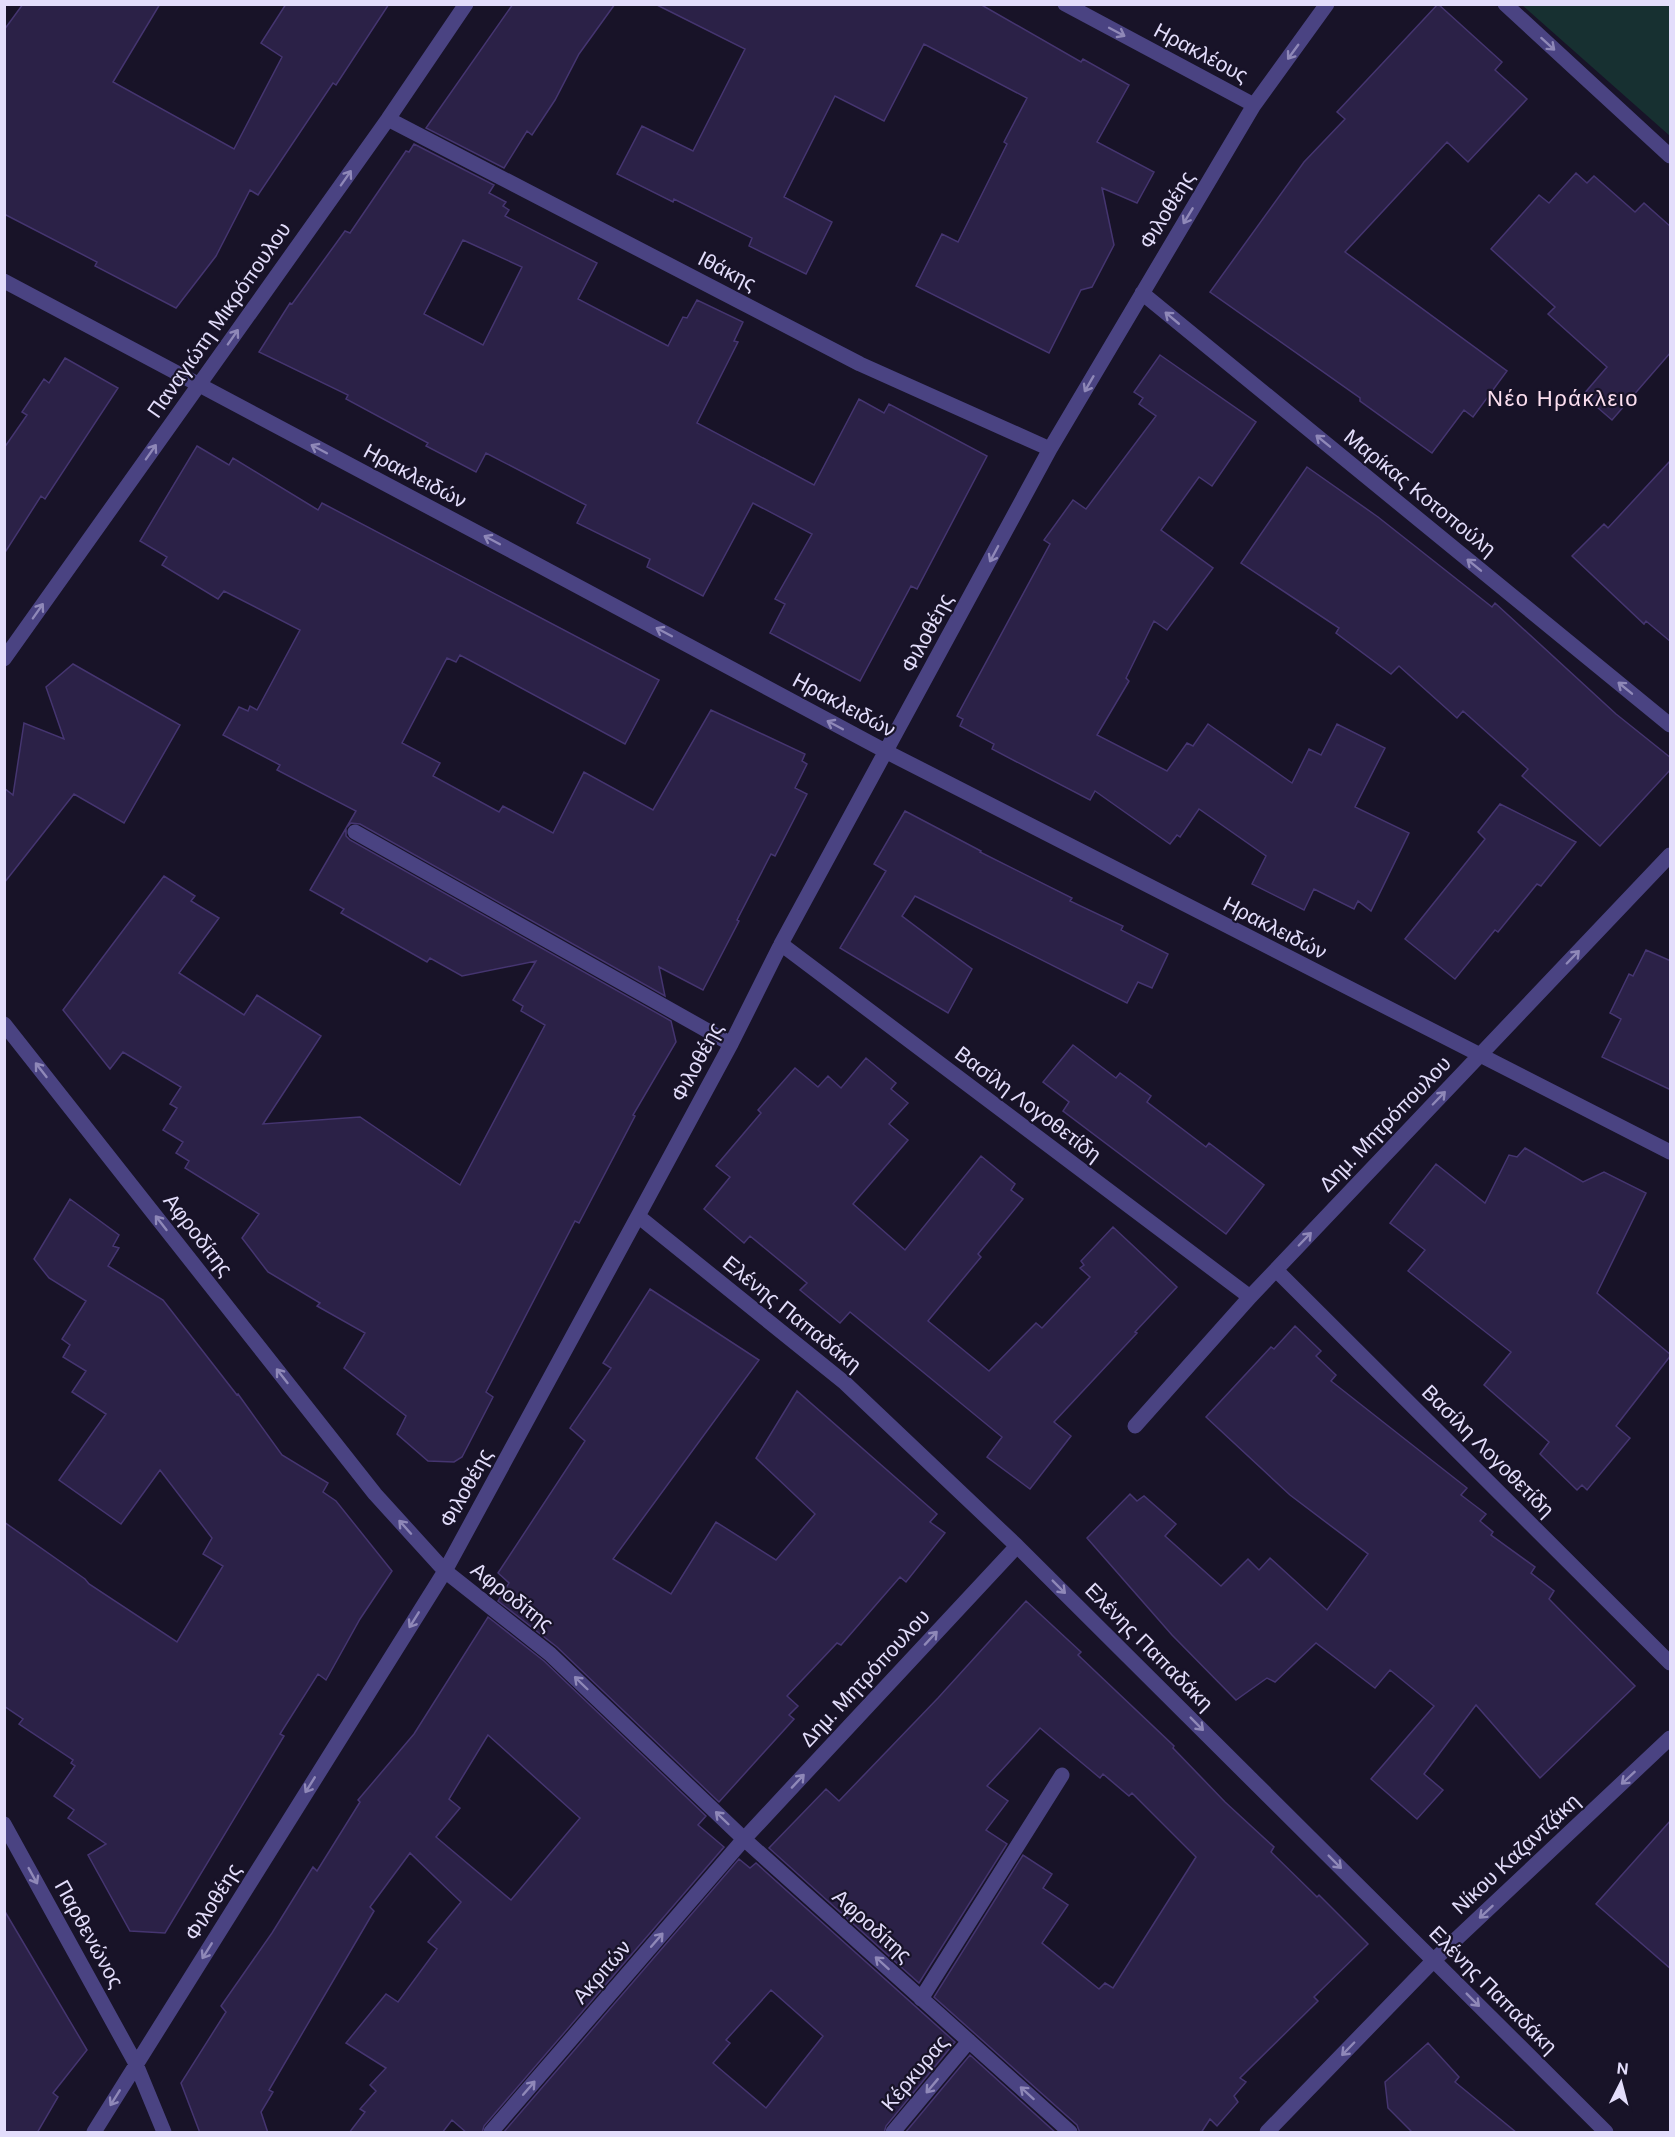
<svg xmlns="http://www.w3.org/2000/svg" width="1675" height="2137" font-family="'DM Sans',sans-serif">
<rect width="100%" height="100%" fill="#181328"/>
<path fill="#173031" d="M 1522,5 L 1670,5 L 1670,136 Z"/>
<path fill="#2b2147" stroke="#453570" stroke-width="1.5" fill-rule="evenodd" d="M 23,4 L 160,4 L 113,82 L 234,149 L 282,57 L 261,43 L 286,4 L 389,4 L 336,85 L 333,83 L 258,195 L 250,190 L 216,256 L 176,308 L 95,266 L 97,262 L 4,214 L 4,30 Z
M 513,4 L 615,4 L 579,54 L 555,100 L 532,135 L 527,131 L 504,168 L 426,128 Z
M 655,4 L 980,4 L 1081,62 L 1083,59 L 1129,85 L 1097,142 L 1154,172 L 1137,203 L 1102,188 L 1114,245 L 1092,287 L 1081,290 L 1049,353 L 916,286 L 942,234 L 958,242 L 1007,144 L 1004,142 L 1027,98 L 924,44 L 884,121 L 835,96 L 784,197 L 832,222 L 806,274 L 749,246 L 752,238 L 674,199 L 673,202 L 617,174 L 642,126 L 693,151 L 745,49 Z
M 1438,4 L 1502,62 L 1495,70 L 1527,99 L 1468,162 L 1447,142 L 1345,252 L 1507,371 L 1473,417 L 1464,410 L 1432,453 L 1360,401 L 1360,398 L 1210,292 L 1304,162 L 1345,119 L 1337,112 Z
M 414,144 L 494,185 L 489,193 L 506,202 L 503,206 L 509,210 L 505,216 L 597,263 L 578,299 L 668,346 L 683,317 L 687,318 L 697,300 L 743,322 L 734,341 L 738,342 L 697,423 L 814,485 L 859,399 L 884,413 L 889,404 L 987,456 L 917,589 L 911,586 L 860,681 L 770,633 L 785,604 L 775,599 L 812,534 L 753,503 L 703,596 L 647,567 L 650,559 L 577,523 L 586,505 L 486,453 L 476,472 L 426,446 L 428,443 L 346,399 L 348,395 L 259,352 L 290,303 L 292,304 L 345,231 L 350,233 L 406,151 L 409,152 ZM 463,240 L 522,267 L 483,345 L 424,314 Z
M 1576,173 L 1587,183 L 1594,176 L 1635,212 L 1644,203 L 1671,227 L 1671,352 L 1612,420 L 1583,395 L 1607,367 L 1548,314 L 1555,307 L 1491,249 L 1539,195 L 1549,203 Z
M 1160,355 L 1256,422 L 1212,486 L 1199,477 L 1161,530 L 1213,568 L 1167,630 L 1154,621 L 1126,678 L 1129,681 L 1097,735 L 1167,771 L 1187,743 L 1193,746 L 1208,724 L 1292,783 L 1309,749 L 1321,755 L 1337,724 L 1385,748 L 1355,807 L 1409,833 L 1371,911 L 1358,901 L 1354,909 L 1314,889 L 1304,910 L 1252,884 L 1266,856 L 1199,809 L 1180,837 L 1177,835 L 1170,844 L 1095,791 L 1090,800 L 992,749 L 994,744 L 960,726 L 963,719 L 957,716 L 1050,544 L 1044,540 L 1073,500 L 1086,509 L 1156,416 L 1139,404 L 1143,398 L 1134,392 Z
M 65,358 L 118,388 L 45,499 L 41,496 L 4,554 L 4,448 L 27,415 L 22,412 L 44,379 L 49,383 Z
M 197,446 L 229,465 L 233,458 L 318,510 L 322,503 L 659,680 L 625,744 L 460,655 L 456,662 L 447,658 L 402,743 L 440,763 L 433,776 L 499,812 L 503,806 L 553,833 L 584,772 L 653,810 L 711,710 L 805,754 L 802,761 L 807,764 L 795,788 L 807,794 L 775,856 L 771,854 L 737,920 L 739,921 L 703,990 L 659,967 L 665,996 L 360,824 L 351,823 L 346,828 L 346,836 L 350,840 L 671,1021 L 676,1042 L 633,1115 L 635,1116 L 579,1223 L 575,1221 L 486,1392 L 493,1397 L 462,1457 L 454,1462 L 428,1461 L 397,1434 L 406,1416 L 344,1368 L 365,1333 L 317,1306 L 320,1303 L 268,1272 L 242,1238 L 259,1214 L 185,1168 L 189,1161 L 176,1153 L 183,1142 L 163,1130 L 177,1108 L 170,1104 L 181,1087 L 123,1052 L 110,1069 L 63,1010 L 164,876 L 195,896 L 191,901 L 219,918 L 179,973 L 244,1015 L 257,995 L 321,1036 L 263,1124 L 360,1117 L 460,1185 L 545,1025 L 521,1011 L 523,1006 L 513,1000 L 536,961 L 462,976 L 430,958 L 427,962 L 341,913 L 344,909 L 310,890 L 356,811 L 277,770 L 280,765 L 223,735 L 239,707 L 248,711 L 250,706 L 257,710 L 300,630 L 224,591 L 218,599 L 162,565 L 167,557 L 140,541 Z
M 1671,460 L 1671,642 L 1646,621 L 1644,624 L 1572,556 L 1604,524 L 1608,528 Z
M 1307,467 L 1378,517 L 1492,607 L 1495,603 L 1616,714 L 1671,758 L 1671,769 L 1600,846 L 1522,776 L 1528,769 L 1463,711 L 1457,718 L 1399,666 L 1391,674 L 1336,633 L 1339,628 L 1241,563 Z
M 73,664 L 180,725 L 124,823 L 74,794 L 4,883 L 4,788 L 13,795 L 24,723 L 64,739 L 46,687 Z
M 1500,804 L 1576,842 L 1541,886 L 1537,884 L 1498,932 L 1495,930 L 1455,979 L 1405,939 L 1485,839 L 1478,832 Z
M 905,811 L 981,851 L 980,852 L 1072,898 L 1070,901 L 1123,926 L 1121,930 L 1168,954 L 1152,988 L 1138,982 L 1127,1003 L 915,896 L 902,916 L 972,969 L 948,1013 L 840,948 L 886,871 L 874,864 Z
M 1646,950 L 1671,961 L 1671,1090 L 1602,1057 L 1621,1019 L 1610,1013 L 1629,974 L 1633,976 Z
M 1073,1045 L 1116,1078 L 1120,1073 L 1151,1096 L 1147,1102 L 1206,1147 L 1209,1143 L 1264,1185 L 1226,1234 L 1063,1111 L 1069,1102 L 1043,1082 Z
M 866,1058 L 896,1083 L 891,1089 L 908,1103 L 889,1124 L 908,1140 L 853,1204 L 905,1250 L 981,1156 L 1015,1184 L 1011,1190 L 1023,1199 L 978,1254 L 981,1257 L 928,1321 L 989,1371 L 1036,1323 L 1042,1328 L 1090,1277 L 1080,1268 L 1084,1265 L 1081,1261 L 1113,1227 L 1177,1287 L 1135,1332 L 1137,1333 L 1054,1422 L 1071,1436 L 1030,1489 L 987,1457 L 1002,1437 L 850,1312 L 840,1323 L 800,1290 L 807,1283 L 750,1236 L 744,1243 L 704,1209 L 730,1177 L 716,1166 L 761,1113 L 758,1110 L 795,1068 L 818,1087 L 828,1076 L 841,1088 Z
M 1525,1148 L 1583,1182 L 1604,1172 L 1646,1193 L 1597,1293 L 1671,1355 L 1616,1426 L 1630,1438 L 1587,1490 L 1582,1485 L 1577,1490 L 1540,1454 L 1549,1442 L 1484,1385 L 1511,1352 L 1408,1271 L 1425,1250 L 1390,1223 L 1436,1164 L 1485,1203 L 1509,1155 L 1517,1157 Z
M 70,1199 L 119,1235 L 113,1246 L 119,1248 L 108,1266 L 163,1300 L 237,1395 L 238,1394 L 282,1455 L 328,1483 L 323,1492 L 336,1501 L 392,1571 L 360,1619 L 326,1680 L 318,1674 L 280,1734 L 284,1736 L 165,1933 L 130,1931 L 88,1855 L 106,1844 L 68,1818 L 74,1810 L 54,1796 L 75,1766 L 71,1763 L 73,1760 L 19,1724 L 23,1719 L 4,1706 L 4,1522 L 85,1579 L 89,1584 L 177,1642 L 223,1566 L 203,1554 L 212,1538 L 160,1470 L 121,1524 L 59,1480 L 106,1414 L 72,1392 L 86,1371 L 63,1357 L 70,1345 L 62,1339 L 86,1301 L 49,1278 L 34,1259 Z
M 650,1289 L 759,1360 L 613,1559 L 671,1594 L 716,1522 L 776,1560 L 815,1514 L 756,1458 L 797,1391 L 937,1514 L 930,1522 L 945,1533 L 906,1582 L 900,1577 L 841,1645 L 837,1643 L 787,1696 L 798,1706 L 789,1715 L 794,1719 L 719,1802 L 557,1647 L 498,1601 L 509,1583 L 498,1573 L 585,1441 L 570,1428 L 611,1368 L 603,1363 Z
M 1295,1326 L 1321,1351 L 1316,1356 L 1336,1375 L 1331,1381 L 1467,1488 L 1461,1495 L 1486,1514 L 1480,1521 L 1493,1532 L 1491,1535 L 1535,1567 L 1531,1573 L 1554,1591 L 1549,1599 L 1635,1686 L 1540,1778 L 1476,1705 L 1424,1774 L 1443,1790 L 1417,1819 L 1371,1779 L 1434,1706 L 1390,1670 L 1375,1688 L 1316,1643 L 1275,1682 L 1267,1678 L 1236,1700 L 1172,1635 L 1087,1538 L 1130,1494 L 1137,1501 L 1144,1496 L 1176,1524 L 1165,1536 L 1221,1586 L 1248,1559 L 1259,1570 L 1270,1558 L 1327,1610 L 1368,1554 L 1290,1495 L 1206,1417 L 1271,1347 L 1274,1349 Z
M 1026,1601 L 1081,1652 L 1078,1655 L 1174,1746 L 1173,1748 L 1225,1802 L 1274,1847 L 1271,1852 L 1317,1897 L 1319,1895 L 1368,1944 L 1314,1997 L 1318,2001 L 1240,2078 L 1246,2082 L 1234,2096 L 1238,2102 L 1217,2126 L 1210,2119 L 1201,2133 L 1080,2133 L 1077,2125 L 934,1997 L 1023,1855 L 1052,1874 L 1043,1888 L 1068,1905 L 1042,1943 L 1099,1989 L 1105,1983 L 1113,1988 L 1196,1857 L 1132,1793 L 1129,1796 L 1103,1774 L 1100,1778 L 1040,1728 L 987,1786 L 1008,1801 L 986,1830 L 1007,1844 L 919,1983 L 769,1848 L 826,1789 L 839,1801 L 938,1698 Z
M 488,1617 L 544,1661 L 706,1816 L 698,1825 L 724,1847 L 484,2126 L 482,2133 L 467,2133 L 452,2120 L 442,2133 L 349,2133 L 365,2112 L 360,2109 L 376,2091 L 370,2085 L 386,2068 L 346,2043 L 386,1994 L 398,2002 L 437,1949 L 428,1942 L 461,1902 L 410,1853 L 370,1907 L 374,1911 L 269,2090 L 273,2092 L 261,2112 L 268,2133 L 200,2133 L 181,2083 L 226,2012 L 221,2006 L 272,1933 L 313,1867 L 317,1871 L 360,1802 L 358,1800 L 414,1734 ZM 488,1735 L 580,1818 L 511,1900 L 436,1837 L 460,1808 L 449,1799 Z
M 1671,1820 L 1671,1969 L 1596,1904 Z
M 739,1859 L 750,1868 L 756,1863 L 955,2042 L 886,2126 L 884,2133 L 503,2133 ZM 771,1990 L 823,2036 L 766,2108 L 713,2063 L 730,2043 L 726,2040 Z
M 4,1910 L 87,2050 L 53,2093 L 58,2097 L 37,2133 L 4,2133 Z
M 1428,2043 L 1459,2077 L 1455,2082 L 1517,2133 L 1413,2133 L 1388,2108 L 1385,2082 Z
M 970,2055 L 1056,2133 L 905,2133 Z"/>
<g fill="none" stroke-linecap="round" stroke-linejoin="round">
<path stroke="#4a4382" stroke-width="15" d="M 1065,4 L 1254,105
M 1505,4 L 1670,156
M 388,119 L 860,364 L 1050,449
M 4,281 L 538,565 L 887,752 L 1670,1152
M 1142,293 L 1670,725
M 4,659 L 388,119 L 466,4
M 355,832 L 731,1044
M 781,944 L 1250,1297
M 4,1024 L 375,1494 L 445,1571 L 550,1654 L 744,1839 L 1070,2132
M 638,1216 L 845,1383 L 1017,1546 L 1606,2132
M 1276,1270 L 1670,1663
M 1135,1426 L 1250,1297 L 1670,855
M 4,1824 L 136,2064 L 164,2132
M 921,1999 L 1062,1775
M 94,2132 L 445,1571 L 638,1216 L 731,1044 L 781,944 L 1050,449 L 1254,105 L 1327,4
M 491,2132 L 744,1839 L 1017,1546
M 893,2132 L 969,2041
M 1267,2132 L 1434,1960 L 1670,1738"/>
</g>
<defs><path id="oneway-shaft" d="M-6 0H5M1.5-3L5.5 0L1.5 3" fill="none" stroke-width="1.6" stroke-linecap="round" stroke-linejoin="round" transform="scale(1.5)"/></defs>
<g stroke="#8f88b8">
<use href="#oneway-shaft" transform="translate(1117 32) rotate(28)"/>
<use href="#oneway-shaft" transform="translate(1548 44) rotate(42)"/>
<use href="#oneway-shaft" transform="translate(1293 52) rotate(126)"/>
<use href="#oneway-shaft" transform="translate(346 178) rotate(-55)"/>
<use href="#oneway-shaft" transform="translate(1188 216) rotate(121)"/>
<use href="#oneway-shaft" transform="translate(1172 318) rotate(-140)"/>
<use href="#oneway-shaft" transform="translate(233 337) rotate(-55)"/>
<use href="#oneway-shaft" transform="translate(1089 384) rotate(120)"/>
<use href="#oneway-shaft" transform="translate(1323 441) rotate(-141)"/>
<use href="#oneway-shaft" transform="translate(319 449) rotate(-152)"/>
<use href="#oneway-shaft" transform="translate(151 452) rotate(-55)"/>
<use href="#oneway-shaft" transform="translate(492 540) rotate(-152)"/>
<use href="#oneway-shaft" transform="translate(994 554) rotate(118)"/>
<use href="#oneway-shaft" transform="translate(1474 565) rotate(-141)"/>
<use href="#oneway-shaft" transform="translate(38 611) rotate(-55)"/>
<use href="#oneway-shaft" transform="translate(664 632) rotate(-152)"/>
<use href="#oneway-shaft" transform="translate(1625 688) rotate(-141)"/>
<use href="#oneway-shaft" transform="translate(835 725) rotate(-152)"/>
<use href="#oneway-shaft" transform="translate(1573 957) rotate(-46)"/>
<use href="#oneway-shaft" transform="translate(41 1070) rotate(-128)"/>
<use href="#oneway-shaft" transform="translate(1439 1098) rotate(-46)"/>
<use href="#oneway-shaft" transform="translate(161 1223) rotate(-128)"/>
<use href="#oneway-shaft" transform="translate(1305 1239) rotate(-46)"/>
<use href="#oneway-shaft" transform="translate(282 1376) rotate(-128)"/>
<use href="#oneway-shaft" transform="translate(405 1527) rotate(-132)"/>
<use href="#oneway-shaft" transform="translate(1059 1587) rotate(45)"/>
<use href="#oneway-shaft" transform="translate(414 1620) rotate(122)"/>
<use href="#oneway-shaft" transform="translate(931 1638) rotate(-47)"/>
<use href="#oneway-shaft" transform="translate(581 1683) rotate(-136)"/>
<use href="#oneway-shaft" transform="translate(1197 1724) rotate(45)"/>
<use href="#oneway-shaft" transform="translate(1628 1778) rotate(137)"/>
<use href="#oneway-shaft" transform="translate(798 1781) rotate(-47)"/>
<use href="#oneway-shaft" transform="translate(310 1785) rotate(122)"/>
<use href="#oneway-shaft" transform="translate(722 1818) rotate(-136)"/>
<use href="#oneway-shaft" transform="translate(1335 1862) rotate(45)"/>
<use href="#oneway-shaft" transform="translate(33 1876) rotate(61)"/>
<use href="#oneway-shaft" transform="translate(1486 1912) rotate(137)"/>
<use href="#oneway-shaft" transform="translate(657 1940) rotate(-49)"/>
<use href="#oneway-shaft" transform="translate(207 1951) rotate(122)"/>
<use href="#oneway-shaft" transform="translate(882 1963) rotate(-138)"/>
<use href="#oneway-shaft" transform="translate(1473 2000) rotate(45)"/>
<use href="#oneway-shaft" transform="translate(1348 2049) rotate(134)"/>
<use href="#oneway-shaft" transform="translate(932 2086) rotate(130)"/>
<use href="#oneway-shaft" transform="translate(529 2088) rotate(-49)"/>
<use href="#oneway-shaft" transform="translate(1027 2093) rotate(-138)"/>
<use href="#oneway-shaft" transform="translate(115 2098) rotate(122)"/>
</g>
<g text-anchor="middle" stroke-width="4.5" stroke-linejoin="round" paint-order="stroke">
<g font-size="21" fill="#e3ddfb" stroke="#181328">
<text transform="translate(1201 53) rotate(28)" y="7">Ηρακλέους</text>
<text transform="translate(1167 210) rotate(-59)" y="7">Φιλοθέης</text>
<text transform="translate(727 271) rotate(27)" y="7">Ιθάκης</text>
<text transform="translate(219 320) rotate(-55)" y="7">Παναγιώτη Μικρόπουλου</text>
<text transform="translate(415 476) rotate(28)" y="7">Ηρακλειδών</text>
<text transform="translate(1420 493) rotate(39)" y="7">Μαρίκας Κοτοπούλη</text>
<text transform="translate(927 633) rotate(-62)" y="7">Φιλοθέης</text>
<text transform="translate(844 705) rotate(28)" y="7">Ηρακλειδών</text>
<text transform="translate(1275 928) rotate(27)" y="7">Ηρακλειδών</text>
<text transform="translate(697 1062) rotate(-62)" y="7">Φιλοθέης</text>
<text transform="translate(1028 1104) rotate(37)" y="7">Βασίλη Λογοθετίδη</text>
<text transform="translate(1385 1124) rotate(-46)" y="7">Δημ. Μητρόπουλου</text>
<text transform="translate(198 1235) rotate(52)" y="7">Αφροδίτης</text>
<text transform="translate(792 1314) rotate(39)" y="7">Ελένης Παπαδάκη</text>
<text transform="translate(1488 1451) rotate(45)" y="7">Βασίλη Λογοθετίδη</text>
<text transform="translate(466 1488) rotate(-61)" y="7">Φιλοθέης</text>
<text transform="translate(512 1597) rotate(38)" y="7">Αφροδίτης</text>
<text transform="translate(1149 1647) rotate(45)" y="7">Ελένης Παπαδάκη</text>
<text transform="translate(865 1678) rotate(-47)" y="7">Δημ. Μητρόπουλου</text>
<text transform="translate(1516 1854) rotate(-43)" y="7">Νίκου Καζαντζάκη</text>
<text transform="translate(213 1902) rotate(-58)" y="7">Φιλοθέης</text>
<text transform="translate(872 1926) rotate(42)" y="7">Αφροδίτης</text>
<text transform="translate(89 1934) rotate(61)" y="7">Παρθενώνος</text>
<text transform="translate(602 1972) rotate(-49)" y="7">Ακριτών</text>
<text transform="translate(1493 1990) rotate(45)" y="7">Ελένης Παπαδάκη</text>
<text transform="translate(915 2073) rotate(-50)" y="7">Κέρκυρας</text>
</g>
<g font-size="22" letter-spacing="1.5" fill="#fcdfef" stroke="#181328">
<text x="1563" y="406">Νέο Ηράκλειο</text>
</g>
</g>
<rect width="1675" height="2137" fill="none" stroke="#e3ddfb" stroke-width="12"/>
<g transform="translate(1621 2083) rotate(6)" stroke="#181328" stroke-width="4.5" paint-order="stroke">
<path d="M0-4.5L10 22L0 15L-10 22Z" fill="#e3ddfb"/>
<text y="-9" font-size="16" font-weight="bold" text-anchor="middle" fill="#e3ddfb">N</text>
</g>
</svg>
